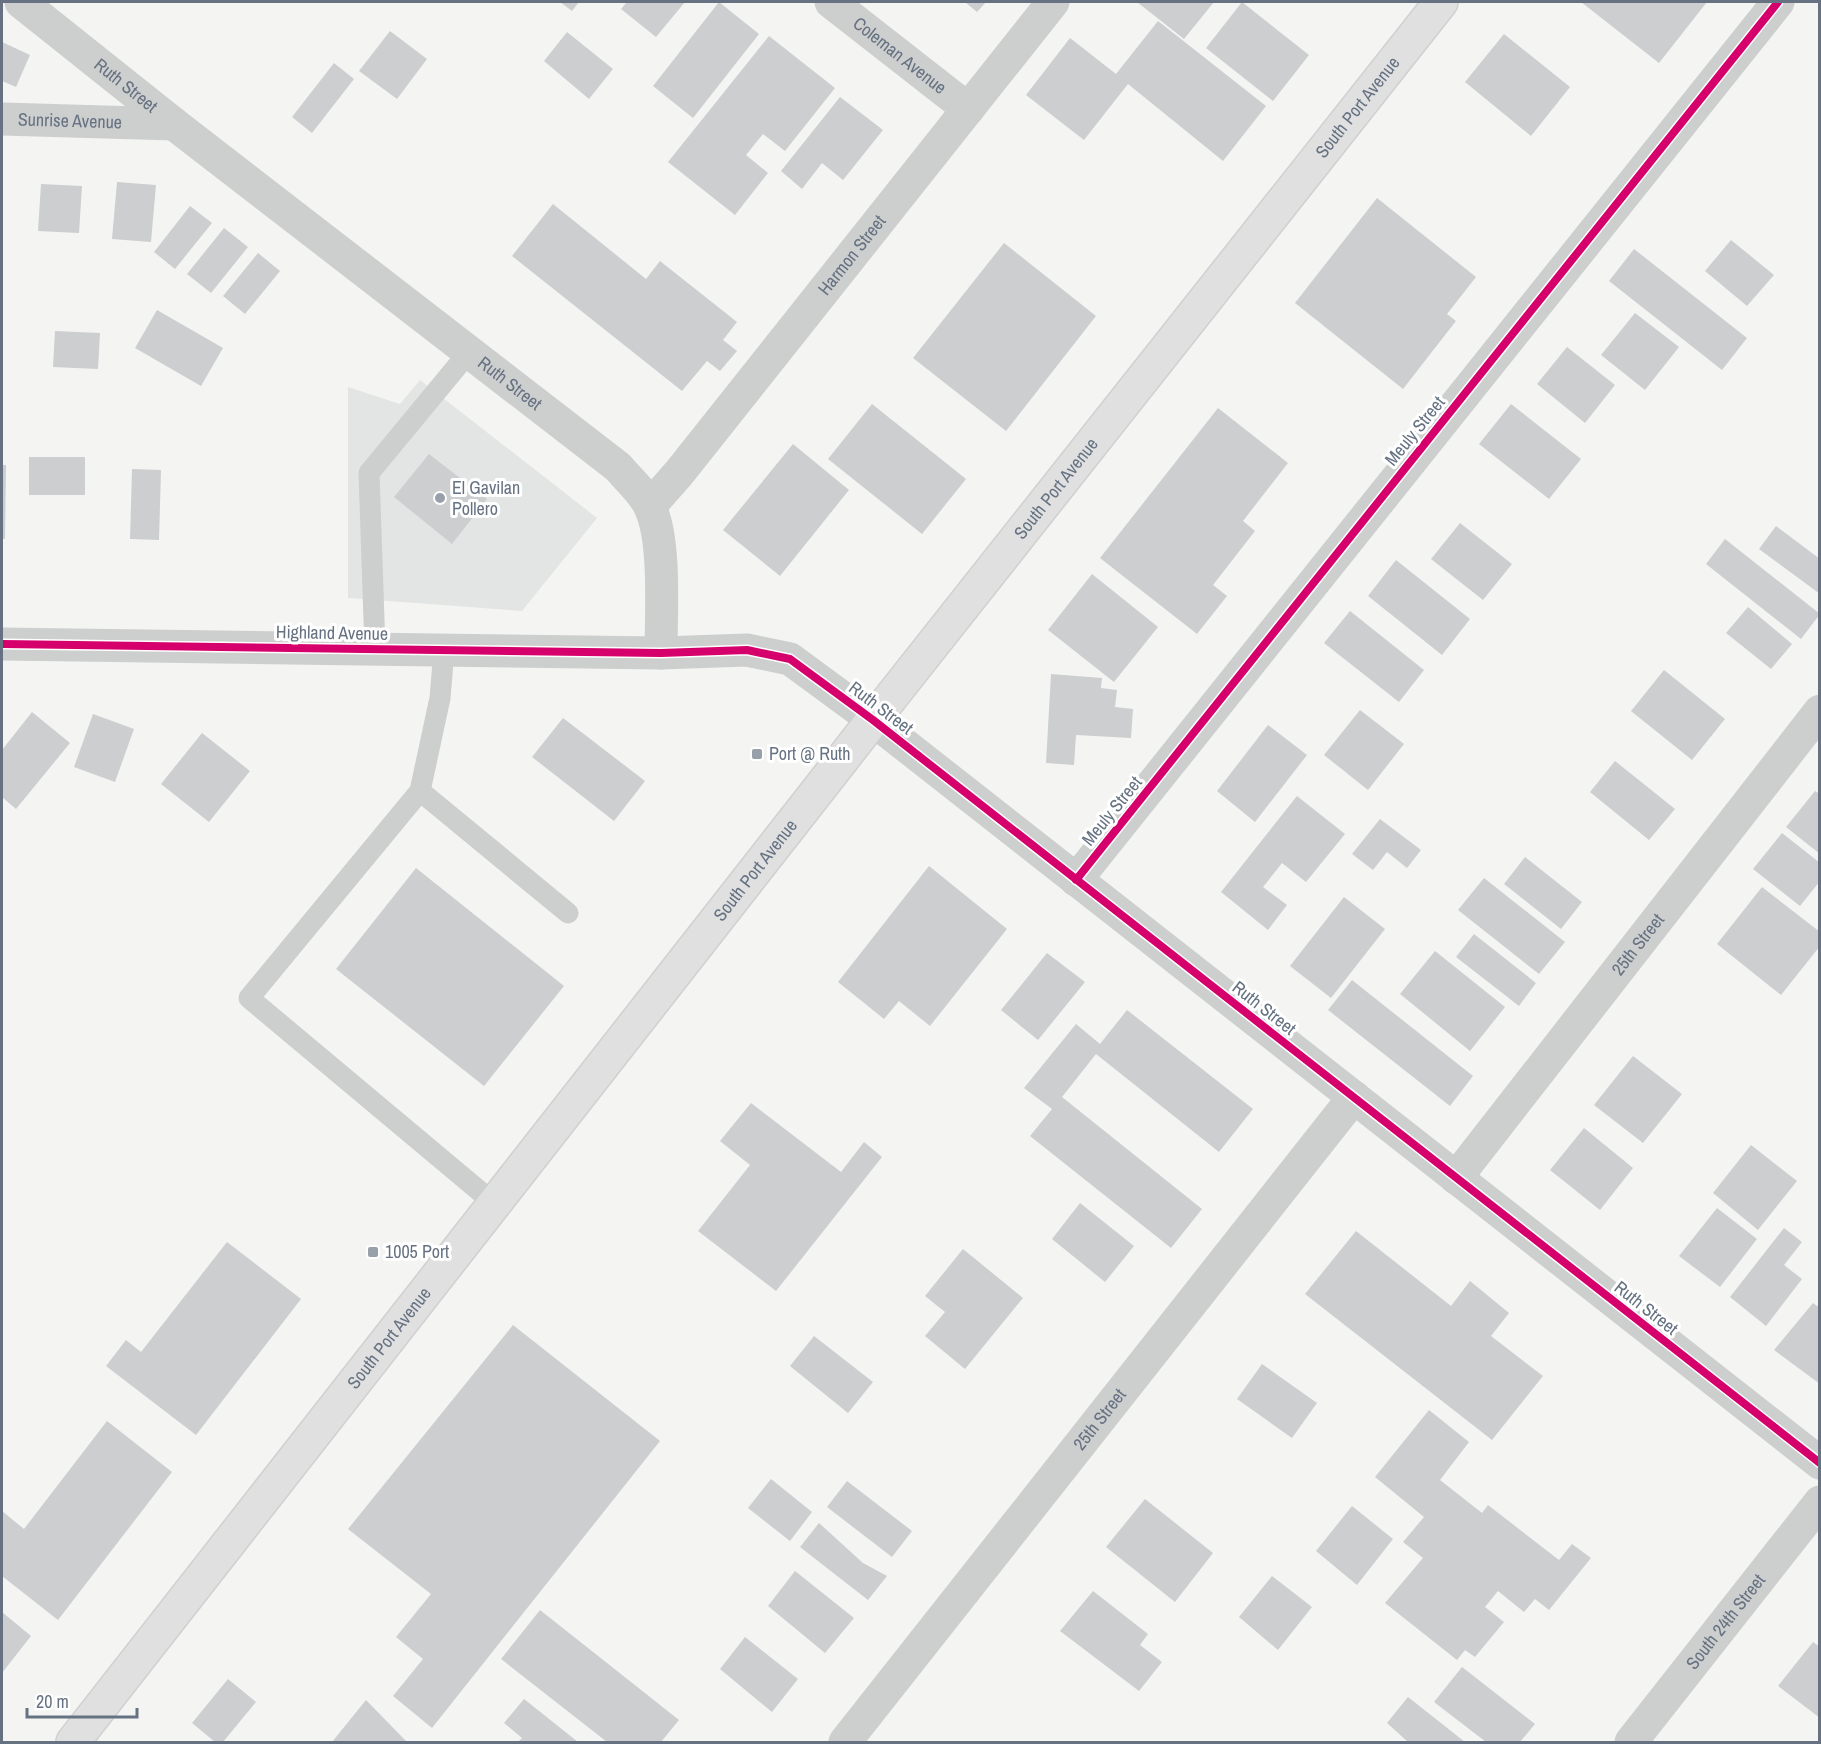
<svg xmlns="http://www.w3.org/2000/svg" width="1821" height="1744" font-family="'Archivo Narrow',sans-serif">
<rect width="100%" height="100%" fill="#f4f4f3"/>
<path fill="#e3e4e4" d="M 420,380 L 597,518 L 522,611 L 348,598 L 348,387 L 400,404 Z"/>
<path fill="#cccecf" d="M 560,2 L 579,2 L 572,11 Z
M 627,2 L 685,2 L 656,37 L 621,9 Z
M 719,2 L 759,34 L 693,118 L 653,86 Z
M 965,2 L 986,2 L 977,12 Z
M 1137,2 L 1214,2 L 1184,39 Z
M 1242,2 L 1309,55 L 1273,101 L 1206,48 Z
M 1581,2 L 1707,2 L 1659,63 Z
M 1158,21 L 1266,106 L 1223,161 L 1128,84 L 1084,140 L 1026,95 L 1070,38 L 1116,74 Z
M 390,31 L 427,59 L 397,99 L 359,71 Z
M 567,32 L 613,69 L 589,99 L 544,61 Z
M 1504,34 L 1570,87 L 1531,136 L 1465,82 Z
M 769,36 L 835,88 L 785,151 L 763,134 L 746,155 L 768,173 L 735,215 L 668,162 Z
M 2,42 L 30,55 L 16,87 L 2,81 Z
M 334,63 L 354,79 L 312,133 L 292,117 Z
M 840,97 L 883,130 L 843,180 L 822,163 L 802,189 L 781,171 Z
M 117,182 L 156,185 L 151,242 L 112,239 Z
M 41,184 L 82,186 L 79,233 L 38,231 Z
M 1377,198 L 1476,277 L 1447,314 L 1456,321 L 1403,389 L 1295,303 Z
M 553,204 L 646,279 L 660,261 L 737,322 L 723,340 L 737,351 L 720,371 L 707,361 L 682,391 L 512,256 Z
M 190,206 L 212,223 L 175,269 L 154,252 Z
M 224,228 L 248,247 L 211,293 L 187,274 Z
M 1731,240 L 1774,275 L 1747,306 L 1705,271 Z
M 1004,243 L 1096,316 L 1006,431 L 913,358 Z
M 1634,249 L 1747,338 L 1722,370 L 1609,281 Z
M 258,253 L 280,271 L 245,314 L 223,296 Z
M 157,310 L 223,348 L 201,386 L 135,348 Z
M 1635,313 L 1679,347 L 1645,390 L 1601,355 Z
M 55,331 L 100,333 L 98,369 L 53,367 Z
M 1567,347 L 1615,385 L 1585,423 L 1537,384 Z
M 872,404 L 966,479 L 922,534 L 828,459 Z
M 1511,404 L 1581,459 L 1549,499 L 1479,444 Z
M 1218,408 L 1288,463 L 1243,521 L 1255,531 L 1213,585 L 1227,596 L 1197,634 L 1100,558 Z
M 793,444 L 849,490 L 780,576 L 723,530 Z
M 429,454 L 487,499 L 452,544 L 394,497 Z
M 29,457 L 85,457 L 85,495 L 29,495 Z
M 2,465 L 6,465 L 5,539 L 2,539 Z
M 132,469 L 161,470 L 159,540 L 130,539 Z
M 1460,523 L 1512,564 L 1483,600 L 1431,559 Z
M 1776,526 L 1820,559 L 1820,594 L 1759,549 Z
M 1725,539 L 1820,614 L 1801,639 L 1706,564 Z
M 1396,560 L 1470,619 L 1442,655 L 1368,596 Z
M 1092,574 L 1158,627 L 1114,682 L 1048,630 Z
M 1748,607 L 1792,644 L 1771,669 L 1726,633 Z
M 1350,611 L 1424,670 L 1399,702 L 1324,643 Z
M 1664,670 L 1725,719 L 1692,760 L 1631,711 Z
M 1051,674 L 1102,678 L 1101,688 L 1117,690 L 1115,707 L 1133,709 L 1131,738 L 1076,735 L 1074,765 L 1046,763 Z
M 1360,710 L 1404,744 L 1368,790 L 1324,755 Z
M 32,712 L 70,743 L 16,809 L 2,797 L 2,750 Z
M 93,714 L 134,729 L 115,782 L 74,767 Z
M 563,718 L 645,781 L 614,821 L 532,757 Z
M 1268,725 L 1307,755 L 1255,822 L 1217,791 Z
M 202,733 L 250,771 L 209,822 L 161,784 Z
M 1615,761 L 1675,809 L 1649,840 L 1590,792 Z
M 1815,791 L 1820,794 L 1820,854 L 1786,827 Z
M 1297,796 L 1345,834 L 1306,882 L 1282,863 L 1263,887 L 1287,905 L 1268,930 L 1221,892 Z
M 1380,819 L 1421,850 L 1407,868 L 1387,852 L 1373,870 L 1352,854 Z
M 1782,833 L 1820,863 L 1820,881 L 1800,906 L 1753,869 Z
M 1525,857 L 1582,902 L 1561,929 L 1504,884 Z
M 929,866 L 1007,929 L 930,1026 L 899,1001 L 884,1019 L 838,982 Z
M 416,868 L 564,986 L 484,1086 L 336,969 Z
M 1484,878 L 1565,942 L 1539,974 L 1458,910 Z
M 1762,887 L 1820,932 L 1820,946 L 1781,995 L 1717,944 Z
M 1344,897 L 1385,929 L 1331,998 L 1290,966 Z
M 1474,934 L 1536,983 L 1519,1006 L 1456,957 Z
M 1435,951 L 1505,1007 L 1470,1051 L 1400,994 Z
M 1047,953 L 1085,982 L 1038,1040 L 1001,1010 Z
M 1352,980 L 1473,1076 L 1450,1106 L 1328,1010 Z
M 1127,1010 L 1253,1109 L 1219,1152 L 1096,1054 L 1062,1097 L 1202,1209 L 1171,1248 L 1030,1136 L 1052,1109 L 1024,1088 L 1076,1024 L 1100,1044 Z
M 1633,1056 L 1682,1094 L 1643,1143 L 1594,1105 Z
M 751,1103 L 841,1172 L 864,1142 L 882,1157 L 776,1291 L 698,1231 L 750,1165 L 720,1141 Z
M 1584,1128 L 1633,1168 L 1600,1210 L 1550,1170 Z
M 1751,1145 L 1797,1181 L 1758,1230 L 1713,1193 Z
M 1080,1203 L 1134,1246 L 1105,1282 L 1052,1239 Z
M 1717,1208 L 1757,1239 L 1720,1287 L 1679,1256 Z
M 1784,1228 L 1802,1242 L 1784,1265 L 1802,1279 L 1766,1326 L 1730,1297 Z
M 1356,1231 L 1451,1306 L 1470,1281 L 1509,1313 L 1491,1336 L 1543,1376 L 1492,1440 L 1305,1294 Z
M 227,1242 L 301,1299 L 196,1435 L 106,1366 L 126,1340 L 141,1352 Z
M 963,1249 L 1023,1298 L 965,1369 L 925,1336 L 945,1312 L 925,1296 Z
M 1813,1303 L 1820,1308 L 1820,1384 L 1774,1350 Z
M 513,1325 L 660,1441 L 432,1728 L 393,1696 L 423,1659 L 396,1637 L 431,1594 L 348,1529 Z
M 814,1336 L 873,1382 L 848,1413 L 790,1366 Z
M 1262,1364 L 1317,1403 L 1292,1438 L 1237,1399 Z
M 1429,1410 L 1469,1442 L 1440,1480 L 1482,1513 L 1488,1505 L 1559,1560 L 1572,1544 L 1591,1558 L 1549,1610 L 1535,1599 L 1524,1612 L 1498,1591 L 1485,1607 L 1504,1622 L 1475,1657 L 1465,1650 L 1457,1660 L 1385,1603 L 1423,1558 L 1403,1542 L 1424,1517 L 1375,1477 Z
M 107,1421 L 172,1472 L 58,1620 L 2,1576 L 2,1511 L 24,1529 Z
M 771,1479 L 812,1512 L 790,1541 L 748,1508 Z
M 847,1481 L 912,1531 L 892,1557 L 827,1507 Z
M 1145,1499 L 1213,1553 L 1175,1602 L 1106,1547 Z
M 1352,1506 L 1393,1539 L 1357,1585 L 1316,1551 Z
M 819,1523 L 863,1563 L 887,1576 L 868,1600 L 800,1547 Z
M 795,1571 L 854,1618 L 825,1653 L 768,1606 Z
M 1272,1576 L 1312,1607 L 1278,1650 L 1239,1617 Z
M 1093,1591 L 1148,1634 L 1140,1645 L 1162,1662 L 1139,1691 L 1060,1631 Z
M 540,1610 L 679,1720 L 661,1742 L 607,1742 L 501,1659 Z
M 2,1612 L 31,1636 L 2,1673 Z
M 745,1637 L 798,1679 L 772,1712 L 720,1669 Z
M 1813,1642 L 1820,1647 L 1820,1718 L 1778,1686 Z
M 1462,1667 L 1535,1724 L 1520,1742 L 1486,1742 L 1434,1702 Z
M 228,1679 L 256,1702 L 223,1742 L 215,1742 L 192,1723 Z
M 1408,1697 L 1465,1742 L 1408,1742 L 1387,1723 Z
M 524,1699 L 578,1742 L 518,1742 L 522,1738 L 504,1723 Z
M 366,1700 L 406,1741 L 405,1742 L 332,1742 Z"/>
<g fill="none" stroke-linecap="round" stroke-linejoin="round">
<g stroke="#d0d0d1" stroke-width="36">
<g id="secondary">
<path id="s8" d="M 73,1742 L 873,720 L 1441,2"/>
</g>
</g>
<path stroke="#cdcece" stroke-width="21" d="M 375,649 L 369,473 L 469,352
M 444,650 L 440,698 L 420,791 L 249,998 L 495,1204
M 420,791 L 568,913"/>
<g stroke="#cdcece" stroke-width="33">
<path id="s1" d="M 21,2 L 174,124 L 618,467 C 628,479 644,493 650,507 C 666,540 661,615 661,653"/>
<path id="s2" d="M 831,2 L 968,109"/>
<path id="s3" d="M 2,119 L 174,124"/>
<path id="s4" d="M 650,506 L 679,473 L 1053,2"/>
<path d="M 1076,880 L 1778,2"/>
<path id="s5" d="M 1456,1178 L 1820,711"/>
<path id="s6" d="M 845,1742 L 1354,1097"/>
<path id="s7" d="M 1631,1742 L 1820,1502"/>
</g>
<path stroke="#cdcece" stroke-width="33" d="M 2,644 L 661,653 L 747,650 L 790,659 L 873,720 L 1820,1463"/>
<use href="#secondary" stroke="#e0e0e1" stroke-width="33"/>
<g stroke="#fff" stroke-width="11">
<path id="cycleway" d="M 2,644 L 661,653 L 747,650 L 790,659 L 873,720 L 1820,1463
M 1076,880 L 1778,2"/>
</g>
<use href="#cycleway" stroke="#d6006c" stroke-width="8"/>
</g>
<g fill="#98a0aa" stroke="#fff" stroke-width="2">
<circle cx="440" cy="498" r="6"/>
<rect x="751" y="748" width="12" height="12" rx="3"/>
<rect x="367" y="1246" width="12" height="12" rx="3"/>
</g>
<g text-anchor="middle" stroke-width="6" stroke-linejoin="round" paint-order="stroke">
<g font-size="18" fill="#667282" stroke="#fff">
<text dy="6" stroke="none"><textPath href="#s2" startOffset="87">Coleman Avenue</textPath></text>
<text dy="6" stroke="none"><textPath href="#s1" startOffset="134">Ruth Street</textPath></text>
<text dy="6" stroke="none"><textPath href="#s8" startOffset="2079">South Port Avenue</textPath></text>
<text dy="6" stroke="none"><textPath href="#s3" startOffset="68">Sunrise Avenue</textPath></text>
<text dy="6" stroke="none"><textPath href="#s4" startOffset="322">Harmon Street</textPath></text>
<text dy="6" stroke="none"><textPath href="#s1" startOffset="620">Ruth Street</textPath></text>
<text transform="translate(1415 431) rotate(-51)" y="6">Meuly Street</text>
<text dy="6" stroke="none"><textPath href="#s8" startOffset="1593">South Port Avenue</textPath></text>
<text transform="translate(332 633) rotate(1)" y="6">Highland Avenue</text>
<text transform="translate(881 708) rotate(37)" y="6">Ruth Street</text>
<text transform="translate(1112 811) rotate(-51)" y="6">Meuly Street</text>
<text dy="6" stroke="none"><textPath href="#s8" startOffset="1107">South Port Avenue</textPath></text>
<text dy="6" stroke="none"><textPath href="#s5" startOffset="296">25th Street</textPath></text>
<text transform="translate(1264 1008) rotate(38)" y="6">Ruth Street</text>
<text transform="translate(1646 1308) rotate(38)" y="6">Ruth Street</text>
<text dy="6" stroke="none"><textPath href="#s8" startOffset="513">South Port Avenue</textPath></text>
<text dy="6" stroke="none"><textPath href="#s6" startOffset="411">25th Street</textPath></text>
<text dy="6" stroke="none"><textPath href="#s7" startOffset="153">South 24th Street</textPath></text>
</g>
<g font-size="18" fill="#667282" stroke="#fff" text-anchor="start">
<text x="452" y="494">El Gavilan<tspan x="452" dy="21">Pollero</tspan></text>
<text x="769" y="760">Port @ Ruth</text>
<text x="385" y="1258">1005 Port</text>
</g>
</g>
<rect width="1821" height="1744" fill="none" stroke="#667282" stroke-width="6"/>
<path d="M27 1708v9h110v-9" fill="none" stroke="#667282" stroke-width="3"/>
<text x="36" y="1708" font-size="18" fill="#667282" stroke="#ffffff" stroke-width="4.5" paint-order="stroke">20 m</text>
</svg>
